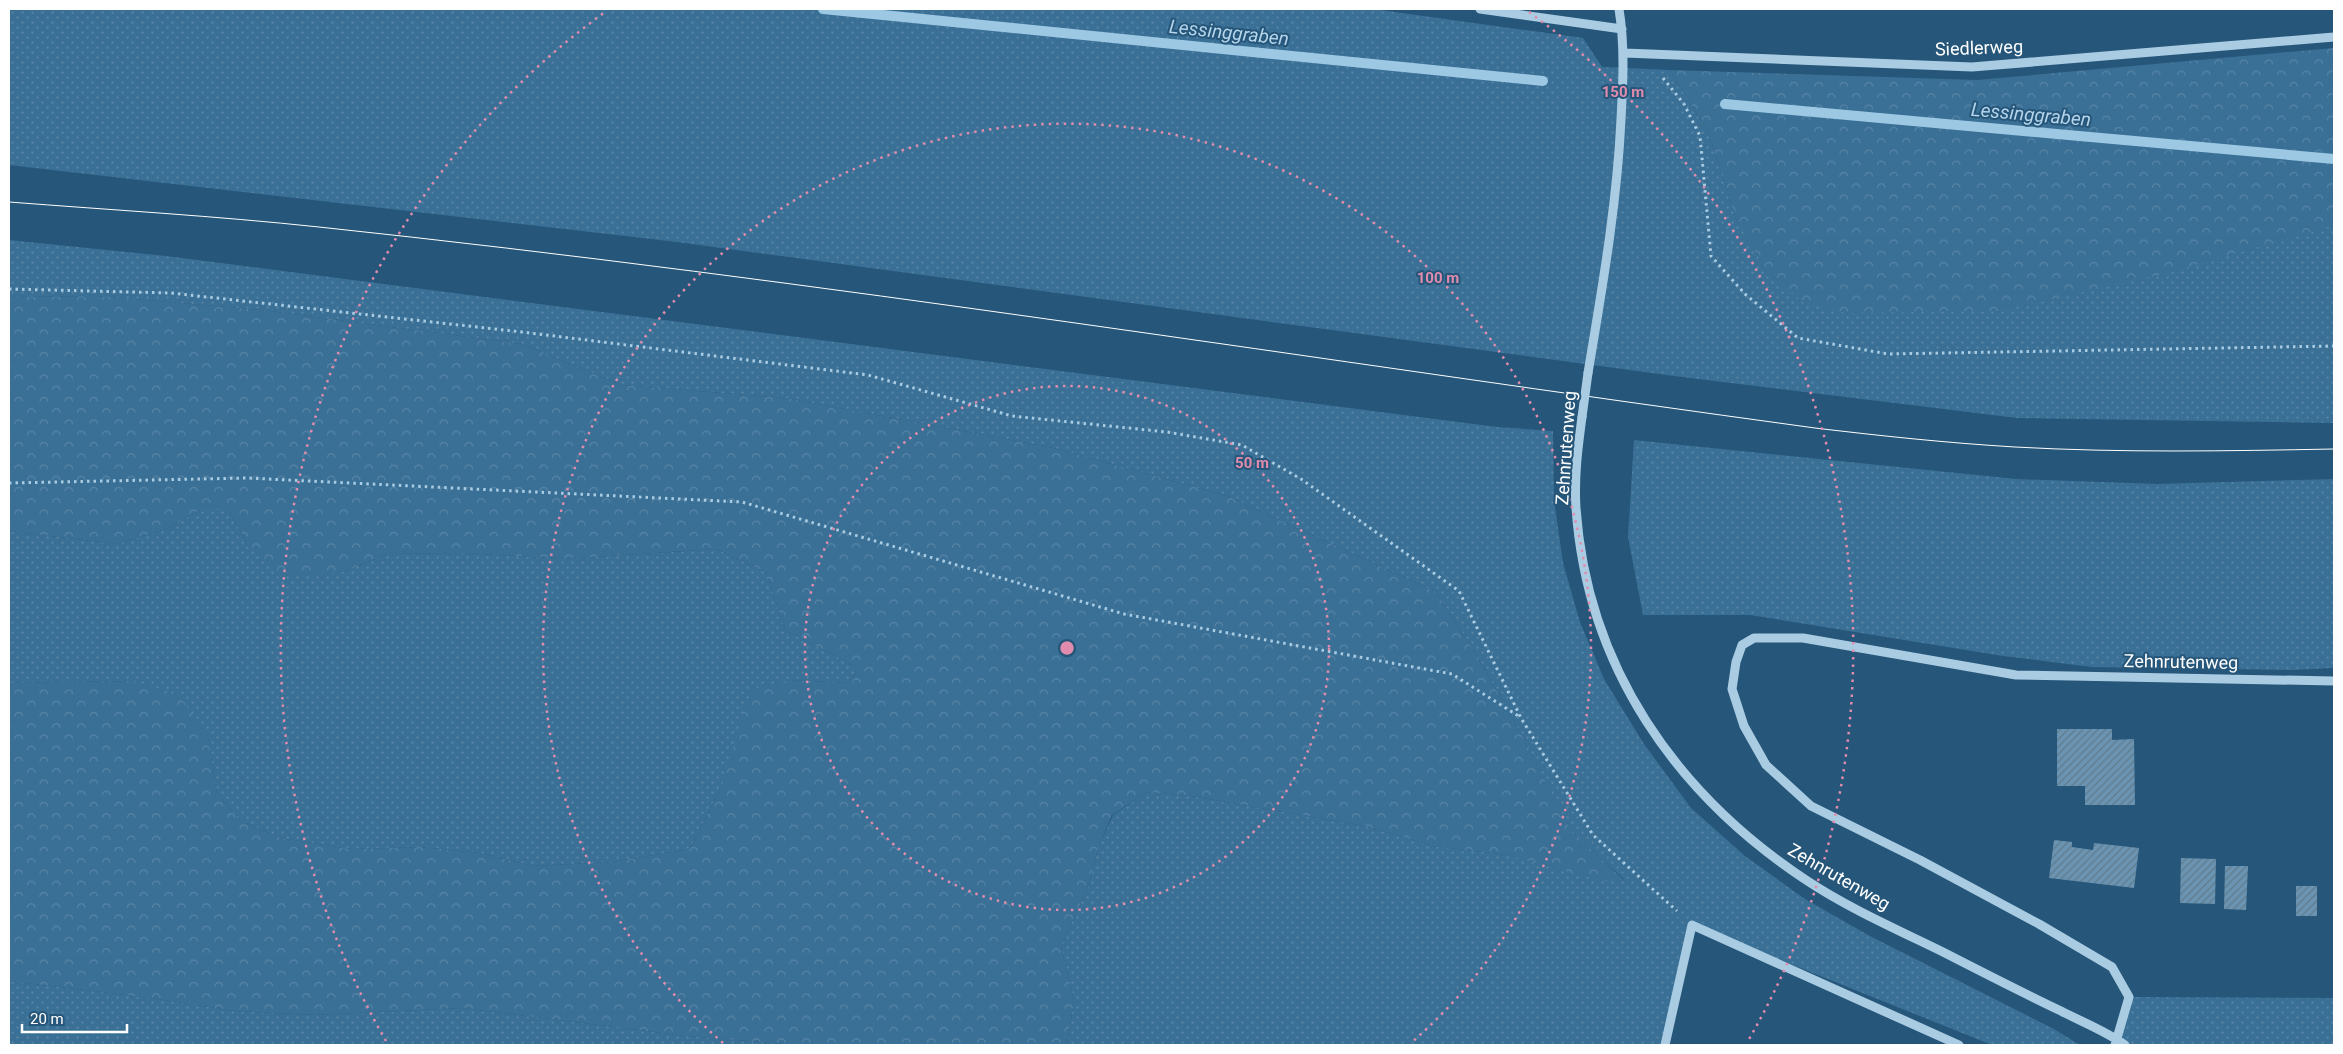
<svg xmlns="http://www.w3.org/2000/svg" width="2343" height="1054" font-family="Roboto,sans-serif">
<defs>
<pattern id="grass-dots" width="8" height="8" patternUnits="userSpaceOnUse" patternTransform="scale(1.25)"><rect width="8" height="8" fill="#3a7096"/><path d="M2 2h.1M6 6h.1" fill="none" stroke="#5885a6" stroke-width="1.8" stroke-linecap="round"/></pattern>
<pattern id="forest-crowns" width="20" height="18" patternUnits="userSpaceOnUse" patternTransform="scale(1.25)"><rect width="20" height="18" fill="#3a7096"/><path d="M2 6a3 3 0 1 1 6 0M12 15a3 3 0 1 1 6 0" fill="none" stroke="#5885a6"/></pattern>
<pattern id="building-hatch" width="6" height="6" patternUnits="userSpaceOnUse" patternTransform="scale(1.25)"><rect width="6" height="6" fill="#6a94b1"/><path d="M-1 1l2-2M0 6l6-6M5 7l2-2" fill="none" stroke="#607b8e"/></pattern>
</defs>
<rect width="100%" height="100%" fill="#265679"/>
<path fill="url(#grass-dots)" d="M 9,9 L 1373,9 L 1583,38 L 1602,67 L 1670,70 L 1708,132 L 1737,222 L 2311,230 L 2334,225 L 2334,423 L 2017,418 L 1674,376 L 677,242 L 9,165 Z
M 9,240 L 166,256 L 1497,427 L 1553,431 L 1554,500 L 1563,563 L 1580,622 L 1604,679 L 1644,744 L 1691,808 L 1745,856 L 1805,899 L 1868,935 L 2054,1029 L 2080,1045 L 1992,1045 L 1693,925 L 1665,1045 L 1067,1045 L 1074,1000 L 1061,946 L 1088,887 L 1098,848 L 1113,815 L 1147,792 L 1191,796 L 1364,826 L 1434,846 L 1507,855 L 1625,880 L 1571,832 L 1522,736 L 1476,654 L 1436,592 L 1227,496 L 1054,448 L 786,398 L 621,385 L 522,344 L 262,310 L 98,296 L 9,297 Z
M 1634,440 L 2016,479 L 2158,484 L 2334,479 L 2334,668 L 2293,670 L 2092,667 L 2003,656 L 1750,615 L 1643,615 L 1628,537 Z
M 200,510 L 229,510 L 249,548 L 344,572 L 387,554 L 465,553 L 564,559 L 716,549 L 766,572 L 785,630 L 857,667 L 852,683 L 791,680 L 719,791 L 690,849 L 612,862 L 533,866 L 479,853 L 421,847 L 351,849 L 281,838 L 239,820 L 217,793 L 208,736 L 133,681 L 9,683 L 9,531 L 117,544 L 169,528 Z
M 9,981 L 151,998 L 235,1011 L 314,1015 L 463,1008 L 686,1036 L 797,1045 L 9,1045 Z
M 2129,997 L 2334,998 L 2334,1045 L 2125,1045 L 2117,1040 Z"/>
<path fill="url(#forest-crowns)" d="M 2334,48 L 2334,225 L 2168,273 L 1998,311 L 1845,313 L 1804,303 L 1766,270 L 1737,222 L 1708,132 L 1670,70 L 1977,80 Z
M 98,296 L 262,310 L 522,344 L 621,385 L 786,398 L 1054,448 L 1227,496 L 1436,592 L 1476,654 L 1522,736 L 1571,831 L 1625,881 L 1602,881 L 1507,855 L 1434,846 L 1364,826 L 1191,796 L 1147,792 L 1112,815 L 1098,848 L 1088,887 L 1061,946 L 1074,1000 L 1067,1045 L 797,1045 L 686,1036 L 463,1008 L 314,1015 L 235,1011 L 151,998 L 9,981 L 9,683 L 133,681 L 178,694 L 208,736 L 217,793 L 239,820 L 281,838 L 351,849 L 421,847 L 479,853 L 533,866 L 612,862 L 690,849 L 719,791 L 752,689 L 791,680 L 852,683 L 857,667 L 785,630 L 766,572 L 716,549 L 564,559 L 465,553 L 387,554 L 344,572 L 284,576 L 249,548 L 229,510 L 200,510 L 169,528 L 117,544 L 9,531 L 9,297 Z"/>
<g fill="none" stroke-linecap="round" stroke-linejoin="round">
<path stroke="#9dc8e4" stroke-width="10" d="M 823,9 L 1543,81
M 1725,104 L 2334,159"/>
</g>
<path fill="url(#building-hatch)" d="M 2057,729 L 2112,729 L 2112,740 L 2134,739 L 2135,805 L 2085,805 L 2085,786 L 2057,786 Z
M 2054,840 L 2072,842 L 2072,847 L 2093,850 L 2094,843 L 2139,848 L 2134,888 L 2049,878 Z
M 2181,858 L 2216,859 L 2215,904 L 2180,903 Z
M 2225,866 L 2248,866 L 2246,910 L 2224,909 Z
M 2296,886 L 2317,886 L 2317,916 L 2296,916 Z"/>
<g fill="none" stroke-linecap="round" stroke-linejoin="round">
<path stroke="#a9cce3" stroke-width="3" stroke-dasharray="2.5 4" stroke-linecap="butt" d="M 1663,78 L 1684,104 L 1700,136 L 1711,256 L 1745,294 L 1798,338 L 1888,354 L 2334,346
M 9,289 L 171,293 L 522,332 L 868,375 L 1012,416 L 1167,432 L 1242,445 L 1301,479 L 1459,591 L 1521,718 L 1593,835 L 1677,911
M 9,483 L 247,478 L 742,502 L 1124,614 L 1452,674 L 1520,717"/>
<path stroke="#a9cce3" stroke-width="9" d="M 1480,9 L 1622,29
M 1625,53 L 1972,67 L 2334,37
M 1588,373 C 1602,289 1617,205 1621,119 C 1623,82 1625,46 1619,9
M 1582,417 C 1578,447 1574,477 1576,508 C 1587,667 1676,794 1806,880 C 1848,908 1898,930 1943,952 C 1982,972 2021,992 2061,1011 C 2082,1022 2106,1031 2125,1045
M 1665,1045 L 1692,925 L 1959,1045
M 2115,1045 L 2129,997 L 2112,967 L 2039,924 L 1920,860 L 1811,806 L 1766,765 L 1744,726 L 1732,689 L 1736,662 L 1742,645 L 1754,638 L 1803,638 L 2016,675 L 2334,681"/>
<path stroke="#fff" stroke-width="1" d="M 9,202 C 112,210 216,216 319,227 C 819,280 1316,360 1815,428 C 1882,436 1948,443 2015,447 C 2122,453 2228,451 2334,449"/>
<path stroke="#a9cce3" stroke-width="9" d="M 1582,417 L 1588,373"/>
</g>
<g fill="none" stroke="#e08cad" stroke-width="2.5" stroke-dasharray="2.5 5">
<circle cx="1067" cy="648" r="262"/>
<path d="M723 1043A524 524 0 1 1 1411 1043"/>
<path d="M386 1041A786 786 0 0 1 605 12M1529 12A786 786 0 0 1 1748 1041"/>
</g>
<g text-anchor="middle" stroke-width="4" stroke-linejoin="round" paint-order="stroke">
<g font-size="18" fill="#fff" stroke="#265679">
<text transform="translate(1979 48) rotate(-2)" y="6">Siedlerweg</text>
<text transform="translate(1566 448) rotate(-86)" y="6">Zehnrutenweg</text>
<text transform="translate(2181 662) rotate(1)" y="6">Zehnrutenweg</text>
<text transform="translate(1839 877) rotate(30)" y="6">Zehnrutenweg</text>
</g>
<g font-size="19" font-style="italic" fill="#b4d5eb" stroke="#265679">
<text transform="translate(1229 32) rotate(6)" y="7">Lessinggraben</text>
<text transform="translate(2031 114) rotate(5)" y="7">Lessinggraben</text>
</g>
</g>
<circle cx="1067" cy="648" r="8" fill="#e08cad" stroke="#265679" stroke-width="2.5"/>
<g font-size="15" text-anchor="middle" font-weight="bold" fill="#e08cad" stroke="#265679" stroke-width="4" stroke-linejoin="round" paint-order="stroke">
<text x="1623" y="97">150 m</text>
<text x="1438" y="283">100 m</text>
<text x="1252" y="468">50 m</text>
</g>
<rect width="2343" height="1054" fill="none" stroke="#ffffff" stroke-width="20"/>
<path d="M22 1024v8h105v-8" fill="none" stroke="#ffffff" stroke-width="2.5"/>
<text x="30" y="1024" font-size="15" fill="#ffffff" stroke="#265679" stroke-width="4" paint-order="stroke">20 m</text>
</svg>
